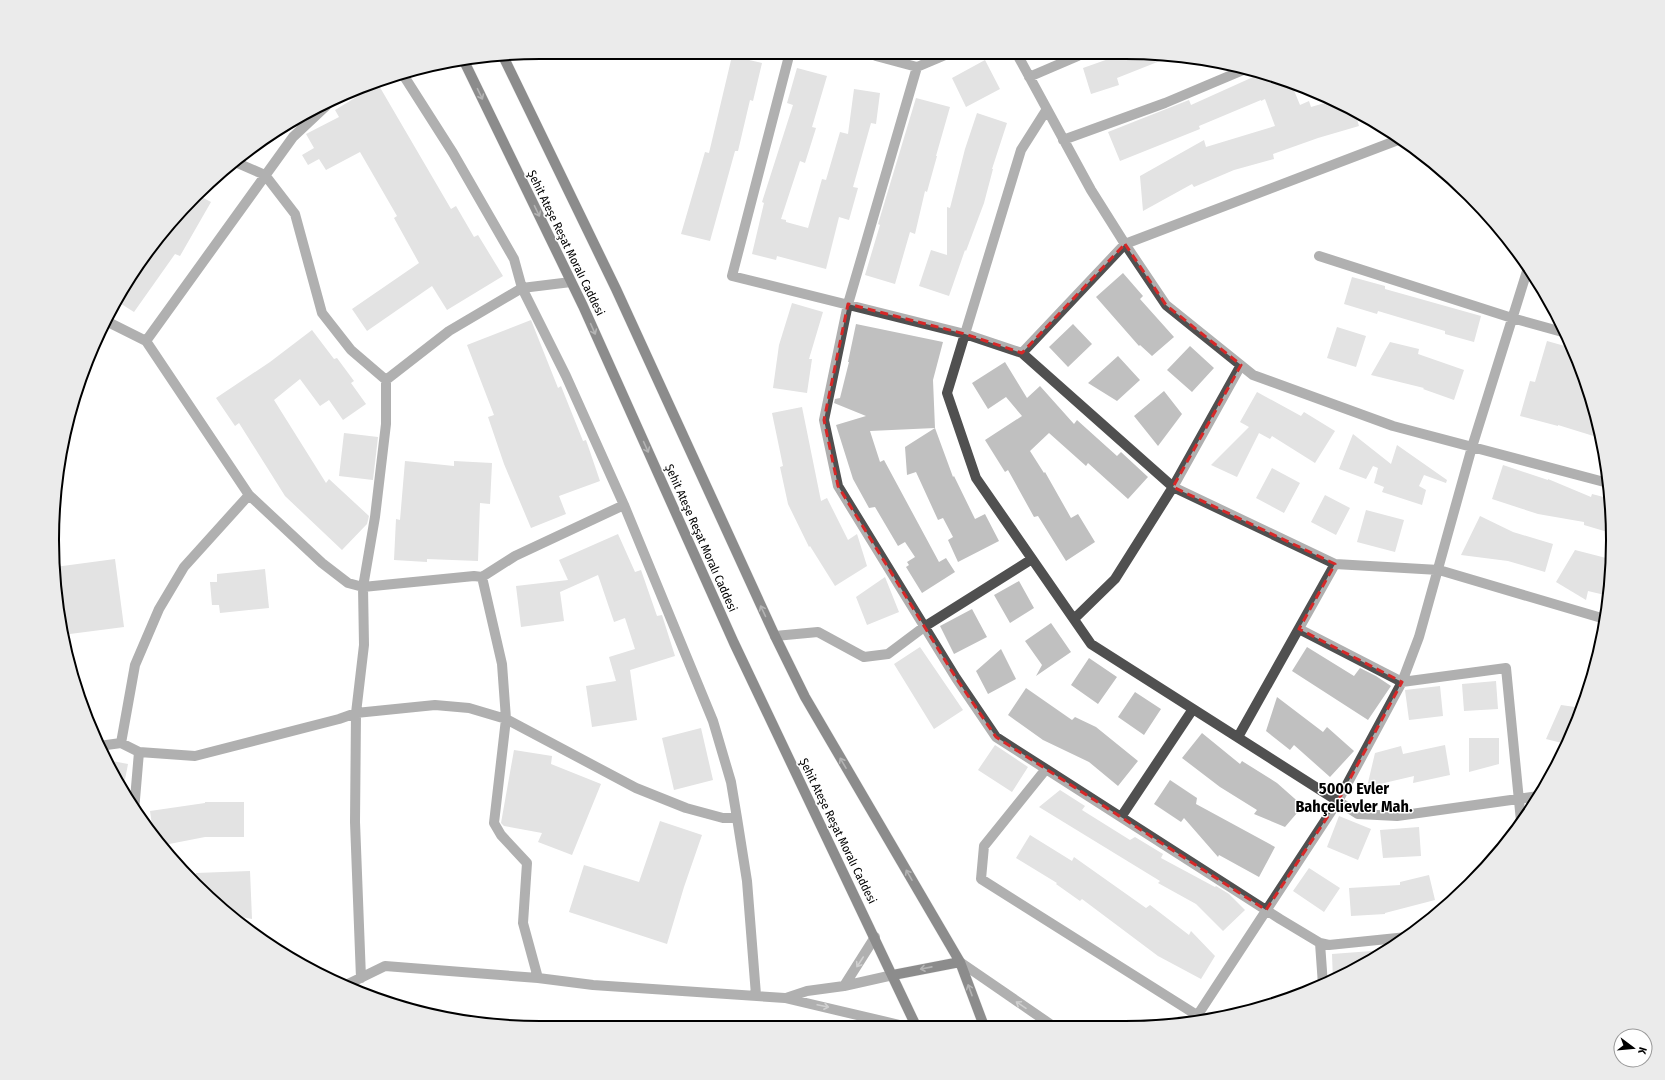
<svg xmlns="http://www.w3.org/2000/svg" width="1665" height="1080" font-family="'Fira Sans Condensed',sans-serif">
<rect width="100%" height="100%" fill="#fff"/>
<path fill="#c0c0c0" d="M 732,56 L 762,63 L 753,101 L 750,100 L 738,151 L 735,151 L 710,241 L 681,234 L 705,152 L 709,153 Z
M 1117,56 L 1170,56 L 1170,57 L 1117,78 L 1119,85 L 1091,94 L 1083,68 Z
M 985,60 L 1000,89 L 966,107 L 952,78 Z
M 797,68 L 827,76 L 812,127 L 816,128 L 805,163 L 800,161 L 781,219 L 786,220 L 786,222 L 808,228 L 822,179 L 826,180 L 840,132 L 848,134 L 854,89 L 880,93 L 876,124 L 871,123 L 853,187 L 858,188 L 849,220 L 839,217 L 826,269 L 777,256 L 776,260 L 752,254 L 764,203 L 762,202 L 793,105 L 787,103 Z
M 1262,73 L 1291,83 L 1300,105 L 1309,101 L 1311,107 L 1335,100 L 1341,102 L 1355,112 L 1359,126 L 1318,138 L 1273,154 L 1274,159 L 1234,170 L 1194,187 L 1192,184 L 1143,211 L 1140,176 L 1204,140 L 1206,147 L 1275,126 L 1265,99 L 1261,101 L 1261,100 L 1199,126 L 1200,129 L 1120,161 L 1108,132 L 1189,100 L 1191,105 Z
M 378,84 L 451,209 L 456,206 L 474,237 L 478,235 L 503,276 L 447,310 L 432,286 L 367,331 L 352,309 L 419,263 L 394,218 L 397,216 L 360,152 L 326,170 L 319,159 L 308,165 L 302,155 L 314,148 L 306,134 L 339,117 L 335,110 Z
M 916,98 L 950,107 L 936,156 L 937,156 L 927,192 L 925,191 L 915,234 L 910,232 L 895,284 L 865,275 L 880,225 L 878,224 Z
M 977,113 L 1007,123 L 992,169 L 993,169 L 984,203 L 966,251 L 965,250 L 949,296 L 919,286 L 931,250 L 947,255 L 947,207 L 950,208 L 965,149 Z
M 196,194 L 211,202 L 180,256 L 175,254 L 134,312 L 115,300 L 153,243 Z
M 1123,273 L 1143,296 L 1140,299 L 1174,337 L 1152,356 L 1140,345 L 1139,346 L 1096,297 Z
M 1352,277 L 1385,286 L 1385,289 L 1481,316 L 1474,342 L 1445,334 L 1445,331 L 1378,311 L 1377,314 L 1344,304 Z
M 792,303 L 823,312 L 809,359 L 812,359 L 807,393 L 773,388 L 779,345 Z
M 531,320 L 558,388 L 561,386 L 583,441 L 586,440 L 600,481 L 559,496 L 566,514 L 531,528 L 504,464 L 488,417 L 494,415 L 467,345 Z
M 856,324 L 943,342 L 933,380 L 935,428 L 870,431 L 880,462 L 884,460 L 939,562 L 946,558 L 955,572 L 922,593 L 906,567 L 909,565 L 907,562 L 915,557 L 905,542 L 898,546 L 875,507 L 869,508 L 853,479 L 836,425 L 866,416 L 834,403 L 835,399 L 840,398 L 849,362 L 848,362 Z
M 1073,324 L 1092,344 L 1068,367 L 1049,347 Z
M 1337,327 L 1366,336 L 1356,367 L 1327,358 Z
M 312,330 L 334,359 L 337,358 L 354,381 L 351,383 L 366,404 L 343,420 L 329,400 L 320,406 L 300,379 L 274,400 L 326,483 L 329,479 L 369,516 L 367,524 L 342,550 L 285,496 L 239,423 L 235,426 L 216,398 L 270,362 Z
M 1547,341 L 1572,348 L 1596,413 L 1600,438 L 1558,425 L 1558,426 L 1520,416 L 1530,381 L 1535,382 Z
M 1390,342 L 1419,349 L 1418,354 L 1464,370 L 1454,400 L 1423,389 L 1424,388 L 1371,375 Z
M 1190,346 L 1214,368 L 1192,392 L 1167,370 Z
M 1118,356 L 1140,380 L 1117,401 L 1088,383 Z
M 1005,362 L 1027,398 L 1040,386 L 1074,424 L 1077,420 L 1117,456 L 1121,452 L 1148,477 L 1128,499 L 1088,463 L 1086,466 L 1049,433 L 1030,451 L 1044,473 L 1045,472 L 1071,518 L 1078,514 L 1095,542 L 1066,561 L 1038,516 L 1034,517 L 1008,470 L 1005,472 L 985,440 L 1022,416 L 1006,397 L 988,409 L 972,383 Z
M 1164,391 L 1182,414 L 1158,446 L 1134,416 Z
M 1257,392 L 1301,416 L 1304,412 L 1335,431 L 1315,463 L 1272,436 L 1270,439 L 1259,433 L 1237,477 L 1211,465 L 1249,427 L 1240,422 Z
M 802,407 L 821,501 L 827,498 L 848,540 L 857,534 L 867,566 L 835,586 L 810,546 L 809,547 L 788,504 L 780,467 L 783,466 L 772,413 Z
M 935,428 L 953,477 L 954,476 L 975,519 L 985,514 L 999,541 L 958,562 L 948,540 L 953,537 L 943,518 L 938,520 L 916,472 L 907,475 L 905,447 Z
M 344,433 L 378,437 L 373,480 L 339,476 Z
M 1353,434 L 1391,464 L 1397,445 L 1447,480 L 1446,483 L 1424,475 L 1419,486 L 1426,490 L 1422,505 L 1382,492 L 1384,487 L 1374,483 L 1378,468 L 1373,466 L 1366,479 L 1339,469 Z
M 405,461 L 454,466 L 454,461 L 492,463 L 490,504 L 480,503 L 478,561 L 427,559 L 427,562 L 394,560 L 396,519 L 400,520 Z
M 1503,465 L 1548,480 L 1548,479 L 1591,497 L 1592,494 L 1611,499 L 1612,508 L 1611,533 L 1584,525 L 1584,522 L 1538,514 L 1492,499 Z
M 1272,468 L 1300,483 L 1284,513 L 1256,498 Z
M 1325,495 L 1350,508 L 1336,535 L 1311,522 Z
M 1366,510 L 1404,520 L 1395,552 L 1357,542 Z
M 1480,516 L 1513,532 L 1553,544 L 1545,572 L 1508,561 L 1461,555 Z
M 618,534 L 635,572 L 641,570 L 657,616 L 662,615 L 675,656 L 630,670 L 637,720 L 592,727 L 586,686 L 616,681 L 609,657 L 635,649 L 625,618 L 614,622 L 598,575 L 560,592 L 564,621 L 521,627 L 516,586 L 568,580 L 559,560 Z
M 1575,550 L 1610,559 L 1609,596 L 1588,591 L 1586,600 L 1556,582 Z
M 115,559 L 124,627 L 62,635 L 56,603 L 55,567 Z
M 265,569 L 269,608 L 220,613 L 219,605 L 212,605 L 210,582 L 217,582 L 217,574 Z
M 885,577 L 899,612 L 867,625 L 856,597 Z
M 1019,581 L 1034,608 L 1010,623 L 994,595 Z
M 972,609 L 987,637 L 954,654 L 940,626 Z
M 1051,623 L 1071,652 L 1036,676 L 1042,665 L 1025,641 Z
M 920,647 L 963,710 L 934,729 L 894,664 Z
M 1307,647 L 1354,676 L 1360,668 L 1376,676 L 1391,686 L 1368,720 L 1292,671 Z
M 1001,649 L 1016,679 L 988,694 L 976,671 Z
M 1089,658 L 1117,677 L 1098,704 L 1071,685 Z
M 1496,681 L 1498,709 L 1464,711 L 1462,684 Z
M 1440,686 L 1443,716 L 1409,720 L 1405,690 Z
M 1026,688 L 1072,720 L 1075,717 L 1096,727 L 1138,761 L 1118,786 L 1089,762 L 1043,740 L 1008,715 Z
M 1135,692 L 1161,709 L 1144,735 L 1118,717 Z
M 1277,697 L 1323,732 L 1327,727 L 1354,751 L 1330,777 L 1294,745 L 1290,750 L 1266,731 Z
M 1561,705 L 1582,708 L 1566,744 L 1546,739 Z
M 701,728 L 713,780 L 674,790 L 662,738 Z
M 1202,733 L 1240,764 L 1242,761 L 1277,783 L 1303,806 L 1285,827 L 1254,814 L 1257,810 L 1220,787 L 1182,758 Z
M 1469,738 L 1499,738 L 1499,764 L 1469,772 Z
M 995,745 L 1028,767 L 1012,792 L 978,770 Z
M 1445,745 L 1450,775 L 1413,783 L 1414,776 L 1367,787 L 1375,753 L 1401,746 L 1403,754 Z
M 514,750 L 552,756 L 551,764 L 601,784 L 572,855 L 538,842 L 542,833 L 504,826 L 501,823 Z
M 107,760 L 128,764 L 123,790 L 108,762 Z
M 1170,780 L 1197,798 L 1196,804 L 1275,847 L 1259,877 L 1219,855 L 1218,857 L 1184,818 L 1181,822 L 1154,804 Z
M 1060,790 L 1085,806 L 1082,810 L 1130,840 L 1135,837 L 1163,854 L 1161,858 L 1215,887 L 1216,886 L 1229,894 L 1245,910 L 1223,931 L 1196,904 L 1158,883 L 1160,881 L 1039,807 Z
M 205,802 L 244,802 L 244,837 L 205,837 L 164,845 L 153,832 L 150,811 L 205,803 Z
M 1339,816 L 1371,829 L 1358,860 L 1327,847 Z
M 660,821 L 702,835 L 684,887 L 667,944 L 569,912 L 584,865 L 639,882 Z
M 1419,827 L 1421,856 L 1383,858 L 1380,830 Z
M 1030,835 L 1072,861 L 1074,857 L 1146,908 L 1150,905 L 1189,935 L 1191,931 L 1215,956 L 1201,979 L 1158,956 L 1082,899 L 1080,901 L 1056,884 L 1057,883 L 1016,858 Z
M 1309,868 L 1340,888 L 1324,912 L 1293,891 Z
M 250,871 L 252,919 L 230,915 L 218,907 L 196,882 L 196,873 Z
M 1429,875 L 1435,900 L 1385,913 L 1385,914 L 1351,916 L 1349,888 L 1400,885 L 1400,882 Z
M 1385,950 L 1341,978 L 1333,981 L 1332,954 Z"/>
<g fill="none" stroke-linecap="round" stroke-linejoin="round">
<g stroke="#dbdbdb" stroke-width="11">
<path id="major" d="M 503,56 L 616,289 L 775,636 L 805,697 L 960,962 L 984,1026
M 463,59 L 583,306 L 734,643 L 916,1026
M 893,975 L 960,962"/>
</g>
<path stroke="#505050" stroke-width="10" d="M 789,56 L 732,276 L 965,334 L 1022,353 L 1173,487 L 1335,564 L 1439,570 L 1605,619
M 876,56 L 917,67
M 943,56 L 917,67 L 848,304 L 824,420 L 838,486 L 956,678 L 996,737 L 1280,919 L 1320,943 L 1329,945 L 1407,937
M 1018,56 L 1091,190 L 1125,244 L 1166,305 L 1253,375 L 1393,426 L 1608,483
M 402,73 L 453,153 L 514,259 L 522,288 L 566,376 L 624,505 L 713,721 L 731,782 L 737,818 L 747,881 L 756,995
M 1029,77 L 1078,56
M 1047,109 L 1021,150 L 947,393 L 976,478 L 1091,644 L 1358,814 L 1397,816 L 1539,796
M 1063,140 L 1165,103 L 1248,68
M 235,162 L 265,175 L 295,214 L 322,313 L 351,350 L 386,380
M 1319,256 L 1512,318 L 1566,333
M 106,321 L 146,341 L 249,495 L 322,563 L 348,583 L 363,587 L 474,576 L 482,577 L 515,556 L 624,505
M 146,341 L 293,137 L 326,106
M 1022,353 L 1125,244 L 1398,140
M 386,380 L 449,331 L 522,288 L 571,282
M 482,577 L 502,664 L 506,719 L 494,823 L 501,835 L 527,863 L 523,923 L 538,978
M 1074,619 L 1115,579 L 1173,487 L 1241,365
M 1299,629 L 1402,682 L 1506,668 L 1521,821
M 775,636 L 818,632 L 864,657 L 888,654 L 924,627 L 1032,559
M 1238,737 L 1335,564
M 121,743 L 135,665 L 159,609 L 184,567 L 249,495
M 99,746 L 121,743 L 139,752 L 195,756 L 339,719 L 356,713 L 435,705 L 469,708 L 506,719 L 636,788 L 686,808 L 723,818 L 737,818
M 1046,769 L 984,846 L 981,879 L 1203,1019
M 134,811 L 139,752
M 1121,817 L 1193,709
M 1320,943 L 1323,985
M 960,962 L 1053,1026
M 361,978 L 355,822 L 356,713 L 364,645 L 363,587 L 375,517 L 386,424 L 386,380
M 344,986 L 385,966 L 538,978 L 593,985 L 785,998 L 904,1026
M 844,986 L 875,937
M 786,998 L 807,991 L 844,986 L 893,975
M 1197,1016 L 1338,801 L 1402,682 L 1419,637 L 1472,447 L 1528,268"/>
<use href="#major" stroke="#000" stroke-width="10"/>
</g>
<defs><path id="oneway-shaft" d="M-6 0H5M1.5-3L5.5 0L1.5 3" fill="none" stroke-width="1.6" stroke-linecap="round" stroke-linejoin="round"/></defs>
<g stroke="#595959">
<use href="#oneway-shaft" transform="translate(480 94) rotate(64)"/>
<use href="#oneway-shaft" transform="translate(537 211) rotate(64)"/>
<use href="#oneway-shaft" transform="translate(593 329) rotate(66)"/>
<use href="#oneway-shaft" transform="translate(646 447) rotate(66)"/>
<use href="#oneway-shaft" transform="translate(763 611) rotate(-115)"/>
<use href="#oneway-shaft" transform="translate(843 763) rotate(-120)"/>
<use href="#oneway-shaft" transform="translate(909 875) rotate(-120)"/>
<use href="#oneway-shaft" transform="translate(926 968) rotate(169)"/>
<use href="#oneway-shaft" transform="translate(970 990) rotate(-110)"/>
</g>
<g stroke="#969696">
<use href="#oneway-shaft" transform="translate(860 962) rotate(123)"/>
<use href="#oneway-shaft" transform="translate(1021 1005) rotate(-146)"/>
<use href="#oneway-shaft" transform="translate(823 1006) rotate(12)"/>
</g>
<path d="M0 0H1665V1080H0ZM 1125,244 L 1166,305 L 1241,365 L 1173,487 L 1335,564 L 1299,629 L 1402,682 L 1338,801 L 1266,910 L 996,737 L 956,678 L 838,486 L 824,420 L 848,304 L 965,334 L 1022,353 Z" fill="#fff" fill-opacity=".55" fill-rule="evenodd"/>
<path fill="none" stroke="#d62828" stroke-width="3" stroke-dasharray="8 5" stroke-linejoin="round" d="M 1125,244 L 1166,305 L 1241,365 L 1173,487 L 1335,564 L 1299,629 L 1402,682 L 1338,801 L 1266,910 L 996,737 L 956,678 L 838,486 L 824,420 L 848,304 L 965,334 L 1022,353 Z"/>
<g text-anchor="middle" stroke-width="3" stroke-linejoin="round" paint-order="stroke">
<g font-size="12" fill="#000" stroke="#fff">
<text transform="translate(566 243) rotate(64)" y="4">Şehit Ateşe Reşat Moralı Caddesi</text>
<text transform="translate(701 538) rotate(66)" y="4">Şehit Ateşe Reşat Moralı Caddesi</text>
<text transform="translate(838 831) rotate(64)" y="4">Şehit Ateşe Reşat Moralı Caddesi</text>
</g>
<g font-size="16" font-weight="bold" fill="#000" stroke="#fff">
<text x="1354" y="794">5000 Evler<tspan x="1354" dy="18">Bahçelievler Mah.</tspan></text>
</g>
</g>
<path d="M0 0H1665V1080H0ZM540 59H1125A481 481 0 0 1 1606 540V540A481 481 0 0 1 1125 1021H540A481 481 0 0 1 59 540V540A481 481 0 0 1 540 59Z" fill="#ebebeb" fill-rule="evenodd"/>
<path fill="none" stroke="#000" stroke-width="2" d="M540 59H1125A481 481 0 0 1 1606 540V540A481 481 0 0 1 1125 1021H540A481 481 0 0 1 59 540V540A481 481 0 0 1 540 59Z"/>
<g transform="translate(1633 1048) rotate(106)"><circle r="19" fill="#ffffff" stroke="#999999"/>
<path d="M0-3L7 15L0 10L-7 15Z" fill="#000000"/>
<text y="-6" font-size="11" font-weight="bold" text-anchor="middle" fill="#000000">K</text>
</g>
</svg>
